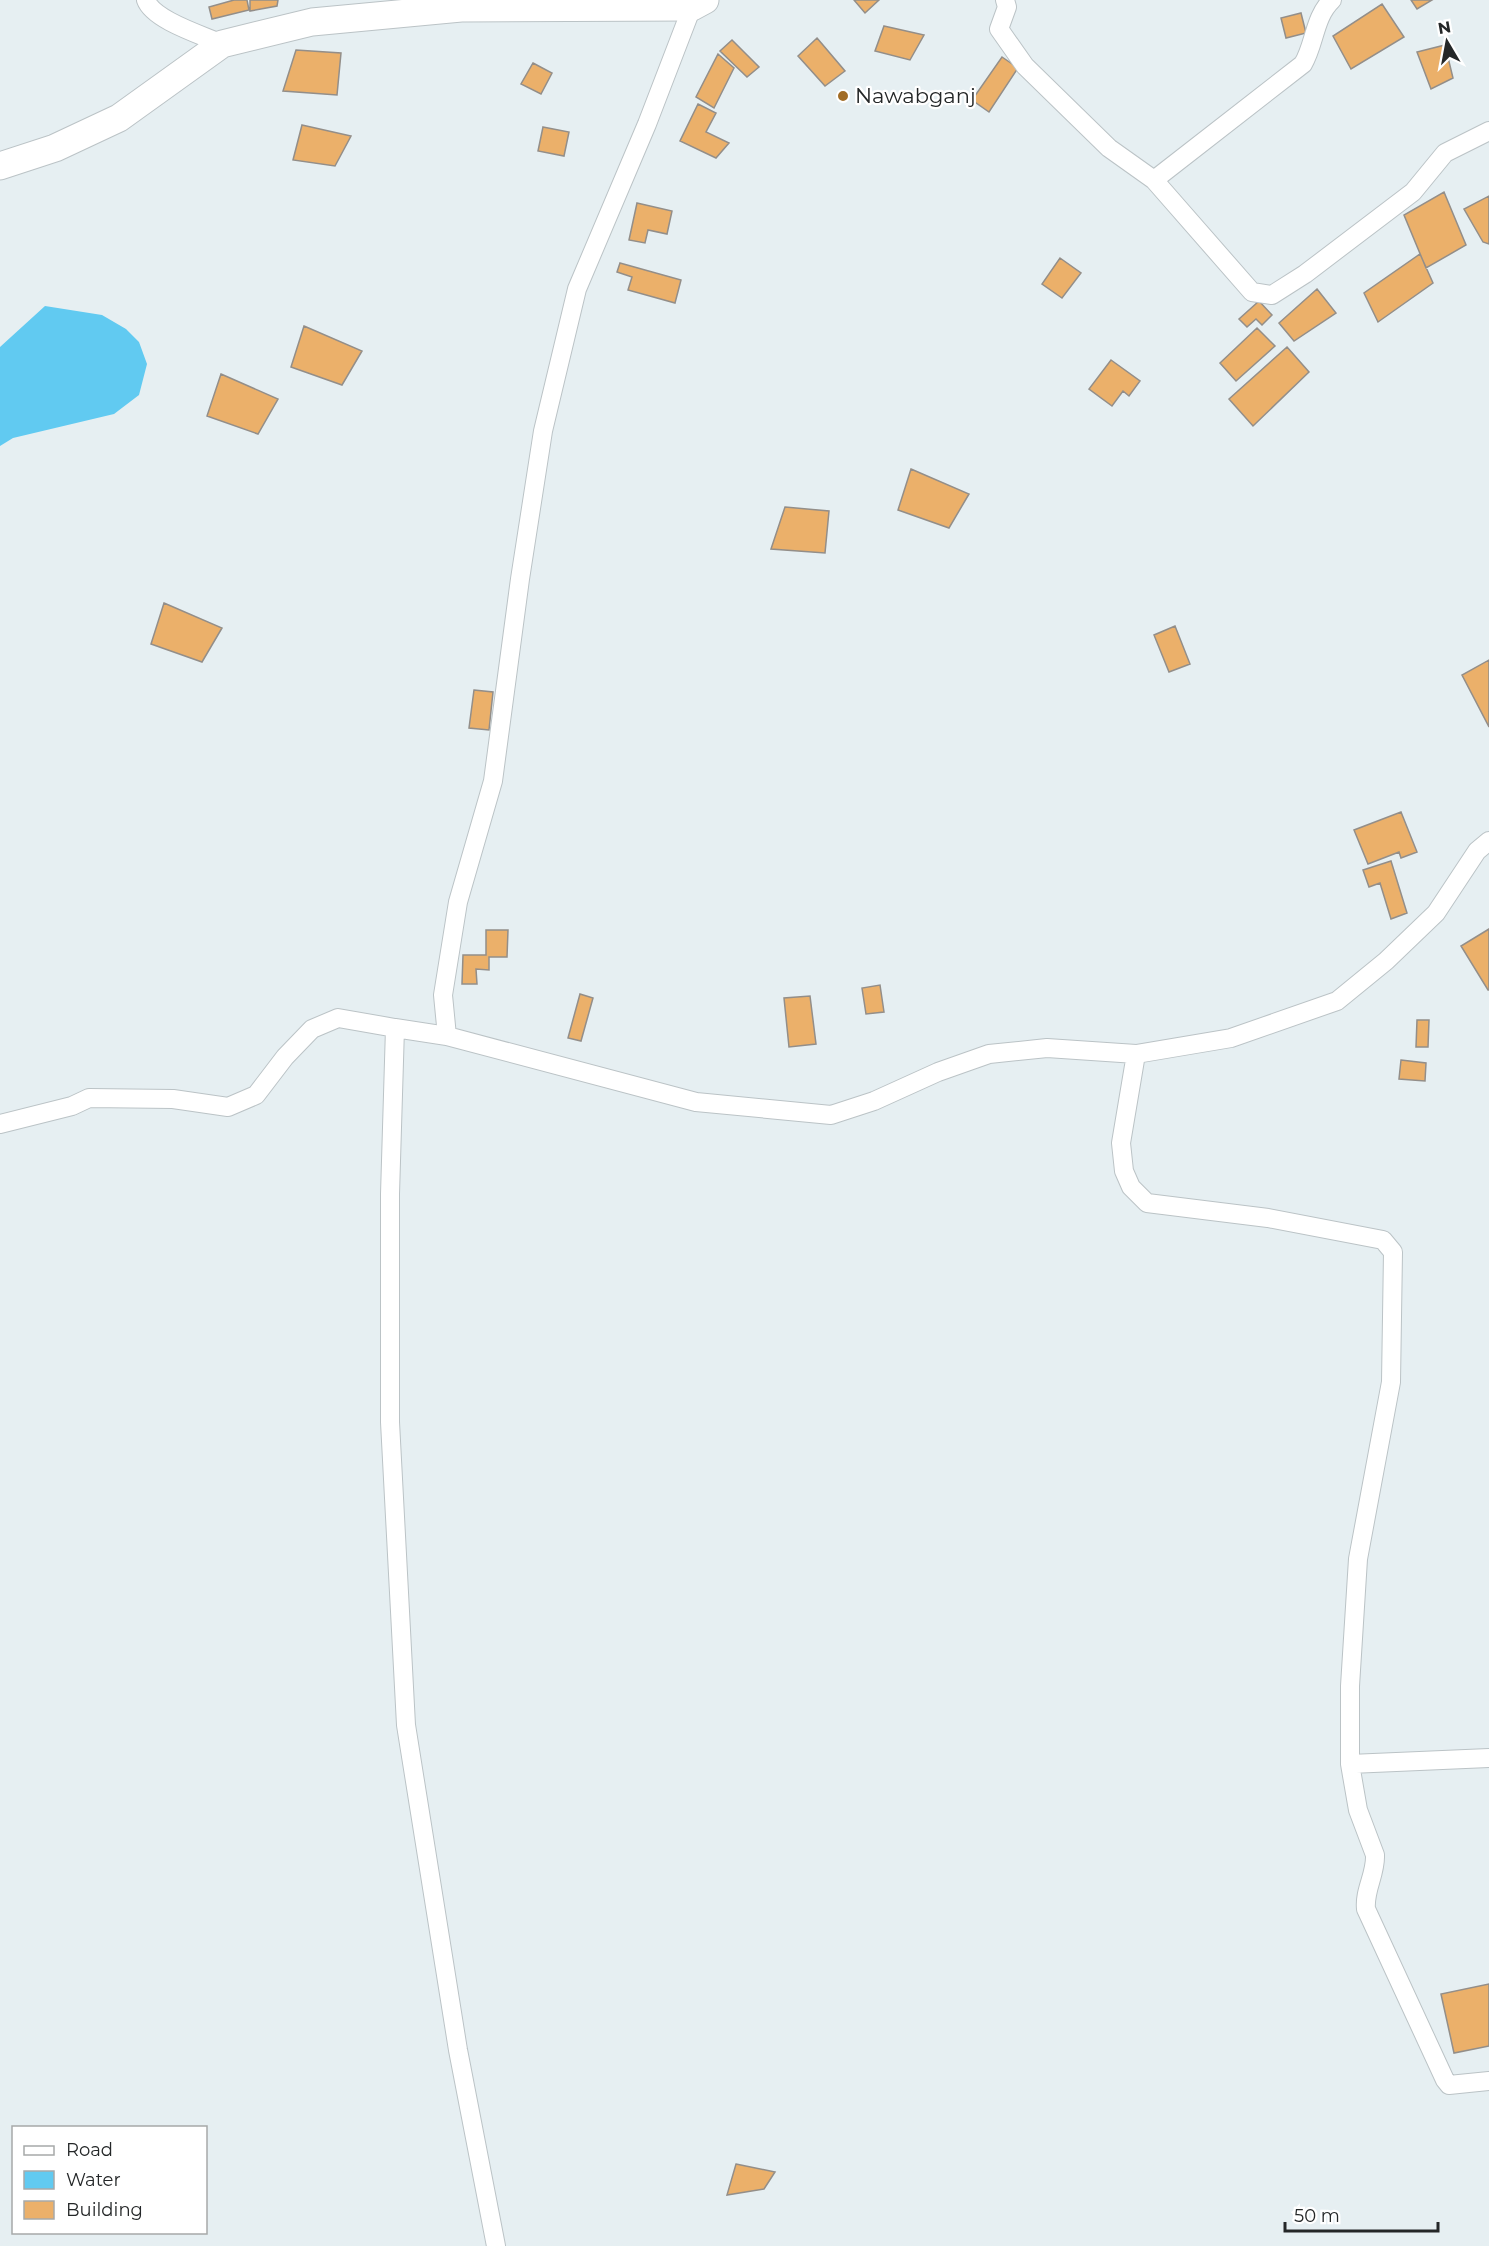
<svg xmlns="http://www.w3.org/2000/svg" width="1489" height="2246" font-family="Montserrat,sans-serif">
<rect width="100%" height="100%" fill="#e6eff2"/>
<path fill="#61caf1" d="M 45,306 L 102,315 L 126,329 L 139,342 L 147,364 L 139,395 L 114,414 L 13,438 L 0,446 L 0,347 Z"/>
<path fill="#ebb06a" stroke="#938e89" stroke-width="1.5" d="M 234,0 L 247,0 L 249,10 L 212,19 L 209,7 Z
M 250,0 L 278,0 L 277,6 L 250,11 Z
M 854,0 L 879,0 L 865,13 Z
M 1411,0 L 1432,0 L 1417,9 Z
M 1382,4 L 1404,37 L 1351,69 L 1333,36 Z
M 1301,13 L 1306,33 L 1286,38 L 1281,18 Z
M 884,26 L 924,35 L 910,60 L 875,51 Z
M 817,38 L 845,71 L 825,86 L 798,56 Z
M 732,40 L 759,67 L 747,77 L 720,51 Z
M 1445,45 L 1453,78 L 1431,89 L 1417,52 Z
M 296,50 L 341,53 L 337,95 L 283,91 Z
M 718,54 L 734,68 L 714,108 L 696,97 Z
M 1002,57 L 1018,68 L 989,112 L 972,100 Z
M 533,63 L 552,73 L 541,94 L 521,84 Z
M 698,104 L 716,113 L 706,132 L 729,143 L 716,158 L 680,141 Z
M 302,125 L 351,136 L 335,166 L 293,160 Z
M 543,127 L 569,132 L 564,156 L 538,151 Z
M 1444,192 L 1466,245 L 1426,268 L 1404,215 Z
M 1489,196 L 1489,244 L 1483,242 L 1464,209 Z
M 637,203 L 672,211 L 667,234 L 648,230 L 645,243 L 629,240 Z
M 1420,254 L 1433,283 L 1378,322 L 1364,293 Z
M 1060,258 L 1081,273 L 1062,298 L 1042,284 Z
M 620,263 L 681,280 L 675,303 L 628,290 L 632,277 L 617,272 Z
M 1317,289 L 1336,313 L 1294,341 L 1279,323 Z
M 1259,301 L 1272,315 L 1262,325 L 1256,319 L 1247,327 L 1239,319 Z
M 304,326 L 362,351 L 342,385 L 291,367 Z
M 1257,328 L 1275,346 L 1236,381 L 1220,363 Z
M 1287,347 L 1309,372 L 1253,426 L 1229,399 Z
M 1111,360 L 1140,381 L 1129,396 L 1123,391 L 1112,406 L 1089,389 Z
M 221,374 L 278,399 L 258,434 L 207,416 Z
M 911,469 L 969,494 L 949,528 L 898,510 Z
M 785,507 L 829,511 L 825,553 L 771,549 Z
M 164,603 L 222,628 L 202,662 L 151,644 Z
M 1175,626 L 1190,664 L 1169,672 L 1154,635 Z
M 1489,660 L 1489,727 L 1462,675 Z
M 474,690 L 493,692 L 489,730 L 469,728 Z
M 1401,812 L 1417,852 L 1401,858 L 1399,852 L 1368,864 L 1354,830 Z
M 1391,861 L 1407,913 L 1391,919 L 1380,883 L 1369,887 L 1363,870 Z
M 1489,929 L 1489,990 L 1488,990 L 1461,946 Z
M 486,930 L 508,930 L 507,957 L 489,957 L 489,970 L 476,969 L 477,984 L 462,984 L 463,955 L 486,955 Z
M 880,985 L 884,1012 L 866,1014 L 862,988 Z
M 580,994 L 593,998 L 581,1041 L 568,1038 Z
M 810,996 L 816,1044 L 789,1047 L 784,998 Z
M 1417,1020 L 1429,1020 L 1428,1047 L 1416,1047 Z
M 1401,1060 L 1426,1063 L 1425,1081 L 1399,1079 Z
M 1489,1984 L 1489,2046 L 1454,2053 L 1441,1994 Z
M 736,2164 L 775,2172 L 764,2189 L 727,2195 Z"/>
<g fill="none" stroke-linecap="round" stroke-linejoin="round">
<g stroke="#bbc3c6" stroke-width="20">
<path id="minor" d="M 146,0 C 153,20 202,35 222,44
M 1005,0 L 1007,7 L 999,29 L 1025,66 L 1109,148 L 1154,180 L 1252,292 L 1272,295 L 1305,274 L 1413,192 L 1445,153 L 1489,131
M 1154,180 L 1303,64 C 1315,44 1314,17 1332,0
M 447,1036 L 696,1102 L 831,1115 L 874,1101 L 938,1072 L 989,1054 L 1047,1048 L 1136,1054 L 1231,1038 L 1337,1001 L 1386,961 L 1436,913 L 1477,851 L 1489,841
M 1136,1054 L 1121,1143 L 1124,1171 L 1131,1187 L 1147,1203 L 1268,1218 L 1383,1240 L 1393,1252 L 1391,1382 L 1358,1559 L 1350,1686 L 1350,1764 L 1489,1758
M 0,1124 L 72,1106 L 89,1098 L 173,1099 L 228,1107 L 256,1095 L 285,1057 L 312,1029 L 338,1018 L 395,1028
M 1350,1764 L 1358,1810 L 1375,1855 C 1376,1874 1364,1890 1366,1909 L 1445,2080 L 1449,2085 L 1489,2081
M 496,2246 L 458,2050 L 406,1725 L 390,1422 L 390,1194 L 395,1028 L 447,1036 L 443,995 L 458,902 L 493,781 L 520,579 L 543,431 L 577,289 L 647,124 L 692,7"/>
</g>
<g stroke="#bbc3c6" stroke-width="29">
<path id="primary" d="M 0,166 L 55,148 L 119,118 L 222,44 L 312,22 L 461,8 L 692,7 L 705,0"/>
</g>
<use href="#minor" stroke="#fff" stroke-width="18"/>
<use href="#primary" stroke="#fff" stroke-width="27"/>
</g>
<circle fill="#a16c25" stroke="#fff" stroke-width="2" cx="843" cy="96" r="6"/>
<g text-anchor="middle" stroke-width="4.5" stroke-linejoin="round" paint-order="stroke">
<g font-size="21" fill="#242728" stroke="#fff" text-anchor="start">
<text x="855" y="103">Nawabganj</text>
</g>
</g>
<rect x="12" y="2126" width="195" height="108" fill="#ffffff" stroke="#a7a9a9" stroke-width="1.5"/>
<rect x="24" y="2146" width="30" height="9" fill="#ffffff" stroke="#a7a9a9" stroke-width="1.5"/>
<text x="66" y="2156" font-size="18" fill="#242728">Road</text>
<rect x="24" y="2171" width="30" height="18" fill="#61caf1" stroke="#a7a9a9" stroke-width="1.5"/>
<text x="66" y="2186" font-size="18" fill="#242728">Water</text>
<rect x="24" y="2201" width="30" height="18" fill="#ebb06a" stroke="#a7a9a9" stroke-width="1.5"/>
<text x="66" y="2216" font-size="18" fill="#242728">Building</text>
<g transform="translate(1447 42) rotate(350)" stroke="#ffffff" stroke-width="4.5" paint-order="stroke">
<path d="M0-4.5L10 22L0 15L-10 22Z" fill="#242728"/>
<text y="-9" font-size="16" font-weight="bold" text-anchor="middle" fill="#242728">N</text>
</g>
<path d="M1285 2222v9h153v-9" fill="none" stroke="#242728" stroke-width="3"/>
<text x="1294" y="2222" font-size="18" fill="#242728" stroke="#ffffff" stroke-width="4.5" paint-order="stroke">50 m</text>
</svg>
